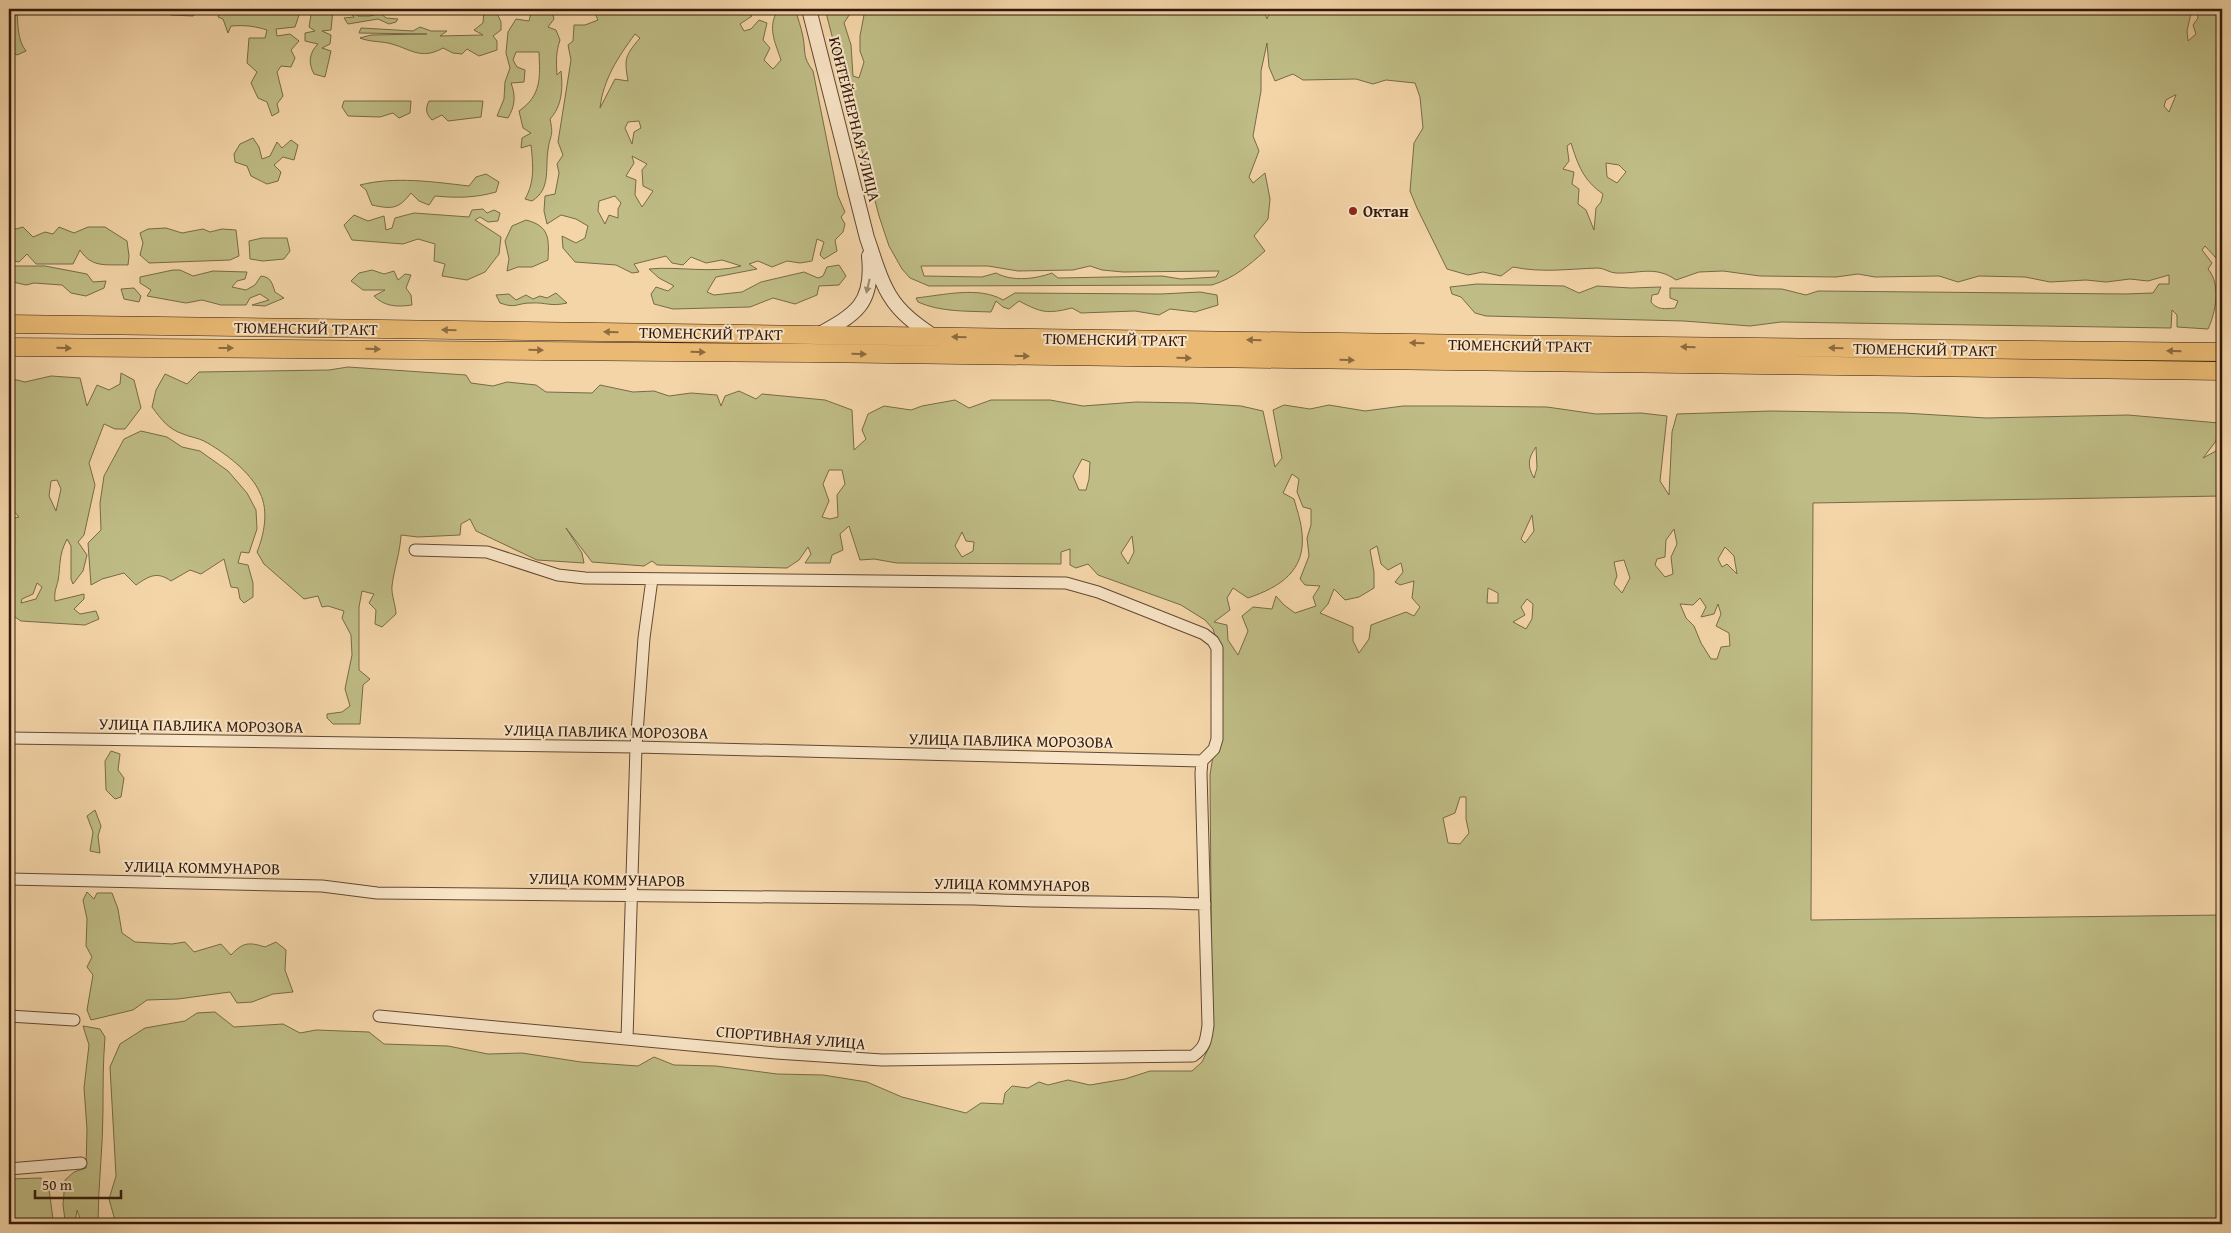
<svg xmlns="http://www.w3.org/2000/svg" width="2231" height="1233" font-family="'Gentium Book Plus',serif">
<rect width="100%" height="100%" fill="#f4d5a8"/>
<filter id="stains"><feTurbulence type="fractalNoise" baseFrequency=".004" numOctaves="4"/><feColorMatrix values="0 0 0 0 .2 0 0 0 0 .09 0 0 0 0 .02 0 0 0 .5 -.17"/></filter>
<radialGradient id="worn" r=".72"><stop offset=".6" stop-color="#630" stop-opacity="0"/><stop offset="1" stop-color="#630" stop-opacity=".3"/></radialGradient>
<path fill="#bfbc85" stroke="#786a48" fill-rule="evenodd" d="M 9,9 L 17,9 C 18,23 17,40 26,51 L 17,55 L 9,50 Z
M 182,9 L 201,9 L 193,16 L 171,15 Z
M 221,9 L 301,9 L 295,27 L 276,29 L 277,36 L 290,34 L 299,41 L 291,50 L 295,58 L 291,67 L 281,66 L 277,72 L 283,96 L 277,104 L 279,112 L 272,116 L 267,102 L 258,98 L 251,83 L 257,72 L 247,63 L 249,38 L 265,38 L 267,30 C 255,26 244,25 231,26 L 228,33 L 223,19 L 218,17 Z
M 312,9 L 333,9 L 331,30 L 322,31 L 331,35 L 330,44 L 322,48 L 331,51 L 325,77 L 314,74 C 308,63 309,53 318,44 L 305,41 L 305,33 L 315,31 L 309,27 Z
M 340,9 L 355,9 L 358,16 L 370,16 L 380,13 L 386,18 L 398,19 L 396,22 L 389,24 L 378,19 L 348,24 L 344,18 L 354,17 L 347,10 Z
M 484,9 L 495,9 L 501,22 L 501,30 L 493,36 L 497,41 L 497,50 L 479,56 L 467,49 L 462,54 L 453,53 L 443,48 C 420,61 410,48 388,43 C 378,41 370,42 360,38 L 371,35 L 427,34 L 359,33 L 361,28 L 413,31 L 420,27 L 431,31 L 447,31 L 440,36 L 483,35 L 474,30 L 483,23 Z
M 532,9 L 551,9 L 554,19 L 548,27 L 556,30 L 560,40 C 556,52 556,61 557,75 L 561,71 C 563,89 562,106 550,119 C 554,138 550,134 548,150 C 545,170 551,189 532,201 L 525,199 C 535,182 533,164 531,145 L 521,148 L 522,138 L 531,133 L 523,128 L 519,111 C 542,95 540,77 539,52 L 516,52 L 513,60 L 517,67 L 525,70 L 524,82 L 511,83 C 516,96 515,106 508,118 L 497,116 L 504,99 L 505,82 L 510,68 L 506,53 L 508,32 L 516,19 L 529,21 Z
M 593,9 L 731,9 L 734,11 L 743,9 L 752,16 L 740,24 L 744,31 L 751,29 L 759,20 L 767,23 L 763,40 L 770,48 L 764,60 L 773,69 L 781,60 C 775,42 767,27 778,10 L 795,9 C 798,18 801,27 803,37 C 806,53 802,56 813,71 L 838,196 L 845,212 L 841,217 L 845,224 L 843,232 L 835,240 L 837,251 L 824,259 L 820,255 L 824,242 L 817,239 L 812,261 L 800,263 L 787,261 L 772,267 L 758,261 L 749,264 L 757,269 L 716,277 L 707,292 L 714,295 L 742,292 L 761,282 L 804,272 L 818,278 L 823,276 L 827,267 L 839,265 L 846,276 L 839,285 L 819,286 L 817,295 L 795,304 L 773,298 L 750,307 L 673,309 L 654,304 L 651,294 L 656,287 L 668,291 L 674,286 L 659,278 L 649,269 C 679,266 712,274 741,266 L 722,260 L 706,263 L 691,257 L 683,265 L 672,263 L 666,256 L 634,264 L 639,272 L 632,273 L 616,265 L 575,262 L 563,248 L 562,236 L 576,243 L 585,238 L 588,226 L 576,219 L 561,215 L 547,224 L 544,211 L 545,196 L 555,194 L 559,173 L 557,164 L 563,155 L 558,142 L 571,60 L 568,45 L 573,41 L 574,25 L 585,25 L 598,20 ZM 635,34 L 640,38 C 625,56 624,58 628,81 L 615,79 L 600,108 C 603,80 618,57 635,34 ZM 639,121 L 641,128 L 634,132 L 632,144 L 625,128 L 628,122 ZM 632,156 L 647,164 L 642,170 L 643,186 L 653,191 L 642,207 L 635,195 L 636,180 L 626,176 L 634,163 ZM 615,196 L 621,203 L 618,209 L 618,218 L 609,215 L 605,224 L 598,211 L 599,201 Z
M 825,9 L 853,9 L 844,23 L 851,45 L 853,76 L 859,78 L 864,62 L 860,51 L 860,36 L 864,15 L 863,9 L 1263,9 L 1267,19 L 1271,9 L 2192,9 L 2187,31 L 2188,41 L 2196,34 L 2193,25 L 2198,18 L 2197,9 L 2222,9 L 2222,327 L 2219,323 L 2222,272 L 2217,259 L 2205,246 L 2202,250 L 2212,263 L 2208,269 C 2221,284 2216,312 2208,329 L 2177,327 L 2177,315 L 2172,310 L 2171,328 L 1781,322 L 1750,326 L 1684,321 L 1486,316 L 1475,313 L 1461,297 L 1452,294 L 1450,287 L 1477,284 L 1564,286 L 1579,293 L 1597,286 L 1631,288 L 1661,287 L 1658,294 L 1652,295 L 1651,302 C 1657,310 1665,309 1675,308 L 1678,301 L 1670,298 L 1670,288 L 1782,289 L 1806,295 L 1818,291 L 2125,294 L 2153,293 L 2159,284 L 2169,284 L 2169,275 L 2148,281 L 2130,279 L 2106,282 L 2086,280 L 2050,282 L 2025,277 L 1979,276 L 1958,282 L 1939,276 L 1875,277 L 1858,274 L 1836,277 L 1760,276 L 1723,271 L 1699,272 L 1676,280 C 1655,265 1639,274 1616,273 C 1610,273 1604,268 1598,268 C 1567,269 1543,273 1513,267 L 1501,276 L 1483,272 L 1468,275 L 1447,269 L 1417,208 L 1410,191 L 1414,143 L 1423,128 L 1420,97 L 1415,83 L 1386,80 L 1373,84 L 1356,79 L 1303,80 L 1293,74 L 1275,81 L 1269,67 L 1267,43 L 1261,71 L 1261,91 L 1253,136 L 1259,151 L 1249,177 L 1253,183 L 1265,173 L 1270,199 L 1268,219 L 1254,236 L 1265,251 C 1248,266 1234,278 1212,285 L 929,286 L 910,278 L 902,269 L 889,246 L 879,216 ZM 2175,95 L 2176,95 L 2169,112 L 2164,106 L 2166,100 ZM 1571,143 C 1578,165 1583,180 1603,194 L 1601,202 L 1596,208 L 1594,230 L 1586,210 L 1578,204 L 1579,189 L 1572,184 L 1574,172 L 1563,169 L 1569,161 L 1567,146 ZM 1606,163 L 1619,165 L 1626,172 L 1617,183 L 1607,177 ZM 921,266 L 988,266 L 1018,271 L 1073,270 L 1090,266 L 1102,270 L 1123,272 L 1219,271 L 1216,277 L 1181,279 L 1162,276 L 1058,278 L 1052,273 C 1035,279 1013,282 996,273 L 982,277 L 924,276 Z
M 344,101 L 411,101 L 410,113 L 399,118 L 393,113 L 380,117 L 348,116 L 342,107 Z
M 429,101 L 483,101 L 481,117 L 448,121 L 442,115 L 432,120 C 426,114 425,109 429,101 Z
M 253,138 L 259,147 L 262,159 L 270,156 L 277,142 L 282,148 L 291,140 L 298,145 L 294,160 L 283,157 L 274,165 L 281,172 L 278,181 L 267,184 L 251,176 L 247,166 L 235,162 L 234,154 L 240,144 Z
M 486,174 L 499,182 L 496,192 C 475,198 457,198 435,196 L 429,205 L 419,201 L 411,193 C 398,210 391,209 372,205 L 366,190 L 360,185 C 395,176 434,182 469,186 L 476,177 Z
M 483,209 L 487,213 L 494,210 L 500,213 L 498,221 L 488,222 L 480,217 L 475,220 L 501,237 L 499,254 L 485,272 L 467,280 L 442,276 L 445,264 L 434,261 L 435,244 L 418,239 L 403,244 L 352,240 L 344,225 L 354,215 L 368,221 L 384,216 L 386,230 L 392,228 L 395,218 L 414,213 L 469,217 L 472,210 Z
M 526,220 C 550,226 549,239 548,260 L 532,267 L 518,267 L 507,271 L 509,259 L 505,241 L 512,226 Z
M 9,223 L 16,229 L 23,227 L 33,237 L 45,232 L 53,234 L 59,227 L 74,233 L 88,227 L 105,227 L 127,241 L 129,256 L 128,265 C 108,264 92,269 80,250 L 73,264 L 36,264 L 27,254 L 19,262 L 9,260 Z
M 166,228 L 182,233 L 203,229 L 210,232 L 222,229 L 236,230 L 239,256 L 230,260 L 149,263 L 140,255 L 143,243 L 140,233 L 148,229 Z
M 262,238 L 287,238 L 290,251 L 284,259 L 263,261 L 250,259 L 249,241 Z
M 9,266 L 45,266 L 87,274 L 93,282 L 106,281 L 104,288 L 86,296 L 71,293 L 62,285 L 34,283 L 26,285 L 9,281 Z
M 173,270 L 180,270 L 193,276 L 213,271 L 247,272 L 245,279 L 237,281 L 232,287 L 246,290 L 255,285 L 261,276 C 271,277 272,283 275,292 L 284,298 L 265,306 L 252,305 L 269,300 L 260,294 L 250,298 L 246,305 L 221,305 L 202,300 L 186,303 L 147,296 L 151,290 L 140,283 L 140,277 Z
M 372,270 L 384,274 L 394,271 L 398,280 L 405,274 L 411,275 L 406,288 L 411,295 L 412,305 C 398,307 385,307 374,296 L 385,290 L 363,290 L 351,281 L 359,273 Z
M 134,288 L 141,296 L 139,302 L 124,299 L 121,289 Z
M 1200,292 L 1217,295 L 1218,305 L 1195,312 L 1170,309 L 1159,315 L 1135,311 L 1081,313 L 1072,308 C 1047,314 1042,313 1019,301 L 1009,309 L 1003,307 L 996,301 L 991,312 C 966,311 940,312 918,302 L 916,298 C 944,295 979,286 1003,300 L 1015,293 L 1161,294 Z
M 556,293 L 567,303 C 550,307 546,302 531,303 C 516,303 517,309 500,303 L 496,295 L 509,294 L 516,300 L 526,295 L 533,299 L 540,296 L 547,298 Z
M 348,367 L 466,375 L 471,383 L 493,386 L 507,382 L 536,385 L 546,392 L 592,393 L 600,385 L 633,392 L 654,391 L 669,396 L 691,393 L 717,395 L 721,406 L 725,396 L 739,391 L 756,399 L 762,394 L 825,400 L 852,410 L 854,450 L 866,439 L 862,430 L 868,414 L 884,406 L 911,410 L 922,406 L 955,400 L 969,408 L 991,400 L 1050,400 L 1083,406 L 1136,402 L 1193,403 L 1241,406 L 1263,411 L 1275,467 L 1282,458 L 1273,410 L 1284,405 L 1310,409 L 1329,405 L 1365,411 L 1403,406 L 1457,406 L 1547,407 L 1596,414 L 1641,413 L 1667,416 L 1660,481 L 1669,495 L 1672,432 L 1677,414 L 1771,411 L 1904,413 L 1986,418 L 2128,415 L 2219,423 L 2216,441 L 2203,458 L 2216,451 L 2222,443 L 2222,496 L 1813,503 L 1811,920 L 2222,915 L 2222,1224 L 116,1224 L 109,1199 L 116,1176 L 110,1067 L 120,1044 L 145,1028 L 185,1021 L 197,1013 L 215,1012 L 234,1027 L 283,1024 L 300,1033 L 316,1030 L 369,1032 L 384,1044 L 448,1046 L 488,1054 L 522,1053 L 581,1062 L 638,1066 L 654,1057 L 674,1065 L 716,1066 L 777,1074 L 823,1075 L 867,1082 L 902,1097 L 966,1113 L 981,1103 L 1003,1104 L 1005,1093 L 1012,1086 L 1028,1088 L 1039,1082 L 1048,1085 L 1068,1080 L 1090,1085 L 1125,1079 L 1150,1071 L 1192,1071 L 1202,1062 L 1210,1045 L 1212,1015 L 1210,775 L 1213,756 L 1219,649 L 1213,629 L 1205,620 L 1181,605 L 1098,575 L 1088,564 L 1076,568 L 1070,565 L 1070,549 L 1061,552 L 1061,564 L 897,563 L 874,559 L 860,560 L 849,526 L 840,534 L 843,550 L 832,555 L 830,563 L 805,563 L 811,554 L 808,547 L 799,560 L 787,568 L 657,565 L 652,561 L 644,566 L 592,562 L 566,528 L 582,553 L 584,563 L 537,560 L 476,531 L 470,519 L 461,524 L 460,535 L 418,537 L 401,535 C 400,553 394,569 392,586 C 391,594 396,606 396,614 L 382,627 L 375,624 L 376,610 L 369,603 L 374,594 L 362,591 L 359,607 L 359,670 L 370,679 L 363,685 L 360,724 L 333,724 L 327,718 L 327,714 L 342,712 L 350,706 L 345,689 L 352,655 L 351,635 L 342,618 L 344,611 L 328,606 L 322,607 L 318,596 L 304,599 L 264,564 L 257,552 C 264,535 269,511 260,493 C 251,472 224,452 204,441 C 198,438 190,437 183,434 C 168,429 161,419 152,407 L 156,390 L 165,374 L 187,384 L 199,372 L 329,370 ZM 1536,447 L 1537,468 L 1534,478 C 1527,466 1528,458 1536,447 ZM 1082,459 L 1090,462 L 1089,479 L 1086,490 L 1079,490 L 1073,476 ZM 829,470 L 842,470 L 845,484 L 837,495 L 838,517 L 830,519 L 822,517 L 829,501 L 823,484 ZM 1292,474 L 1299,479 L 1297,492 L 1303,507 L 1311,509 L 1311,525 L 1307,538 L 1309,556 L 1300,579 L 1305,585 L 1320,586 L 1313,597 L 1316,606 L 1295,613 L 1284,605 L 1276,596 L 1272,609 L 1253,607 L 1242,616 L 1248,631 L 1238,655 L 1228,640 L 1227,625 L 1214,622 L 1230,610 L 1227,598 L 1233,588 L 1248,598 C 1280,587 1306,571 1302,533 C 1301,521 1297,510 1294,499 L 1283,493 ZM 1532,515 L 1534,531 L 1525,543 L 1521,539 ZM 1674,529 L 1677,544 L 1671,557 L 1673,574 L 1665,577 L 1655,565 L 1657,559 L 1665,557 L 1666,540 ZM 962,532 L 966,541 L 974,542 L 973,551 L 962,557 L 955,546 ZM 1132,536 L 1134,552 L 1128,564 L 1121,553 ZM 1377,546 L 1381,564 L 1388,570 L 1401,563 L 1403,572 L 1395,582 L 1400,585 L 1414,581 L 1412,598 L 1420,607 L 1414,616 L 1406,612 L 1371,625 L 1369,639 L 1359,653 L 1353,641 L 1353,627 L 1320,613 L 1328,604 L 1334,589 L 1345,600 L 1359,597 L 1374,588 L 1374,572 L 1370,550 ZM 1725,547 L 1734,556 L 1737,574 L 1727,564 L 1722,567 L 1718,559 ZM 1624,560 L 1630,578 L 1622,593 L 1614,584 L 1617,576 L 1614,562 ZM 1488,588 L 1498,593 L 1498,603 L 1487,603 ZM 1700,598 L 1706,607 L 1701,617 L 1714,614 L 1718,604 L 1721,614 L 1716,626 L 1729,633 L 1730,646 L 1721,647 L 1717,659 L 1711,659 L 1701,643 L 1694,626 L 1686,618 L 1680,604 L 1693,605 ZM 1527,599 L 1533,604 L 1532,619 L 1526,629 L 1513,622 L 1525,615 L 1521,607 ZM 1460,797 L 1466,797 L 1466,819 L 1469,833 L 1460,844 L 1448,843 L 1443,818 L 1455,813 Z
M 121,373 L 134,380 L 141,408 L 125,429 L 115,429 L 104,424 L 89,463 L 95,485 L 84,535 L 78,542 L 87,555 L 83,571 L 73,584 L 71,579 L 71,546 L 67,539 C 58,557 61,563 58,581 C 56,588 54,593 55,601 L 84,594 L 84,599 L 74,609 L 80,614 L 96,611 L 99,619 L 85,625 L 21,621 L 9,613 L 9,519 L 19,517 L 9,506 L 9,378 L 25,382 L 51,376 L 80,378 L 87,406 L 97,385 L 109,390 L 120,384 ZM 57,480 L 61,489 L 56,511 L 49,496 L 51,481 ZM 37,583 L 42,587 L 36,599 L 21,603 L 22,599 L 33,594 Z
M 141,431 L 167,437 L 182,447 L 200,451 L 228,471 L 247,493 L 256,510 L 257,529 L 249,553 L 241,552 L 238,563 L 248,565 L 253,583 L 253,597 L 244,603 L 240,599 L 238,588 L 231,587 L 224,559 L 201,574 L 190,570 L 171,581 C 157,571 149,576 136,585 L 124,573 L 102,579 L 91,585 L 88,543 L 101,530 L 100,503 L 104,476 L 124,439 Z
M 111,751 L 120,754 L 118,770 L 124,778 L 121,797 L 115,799 L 106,790 L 105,761 Z
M 95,810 L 101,826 L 98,836 L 100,853 L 90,851 L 93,832 L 87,816 Z
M 87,892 L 94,899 L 97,893 L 112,893 L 118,909 L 122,933 L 135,942 L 172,944 L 185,942 L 194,952 L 221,944 L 231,955 C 243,942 249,942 265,947 L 276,942 L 286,950 L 285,970 L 293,992 L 273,994 L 252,1002 L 237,1003 L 230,992 L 178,999 L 147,1000 L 133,1010 L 91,1020 L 87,1010 L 93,975 L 87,967 L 92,957 L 86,946 L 87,919 L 83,900 Z
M 83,1026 L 100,1029 L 105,1037 C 103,1062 103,1085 103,1110 C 103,1148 98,1186 98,1224 L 82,1224 L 77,1210 L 75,1224 L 9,1224 L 9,1179 L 41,1178 L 49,1189 L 53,1219 L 65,1220 L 63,1205 L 65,1180 L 74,1172 L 86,1168 L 87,1129 L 84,1088 L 89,1045 Z"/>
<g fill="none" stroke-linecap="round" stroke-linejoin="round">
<g stroke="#624833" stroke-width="13">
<path id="minor" d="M 9,738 L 636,747 L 1202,761
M 9,879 L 322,886 L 377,893 L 975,899 C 1051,903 1128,901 1205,904
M 9,1016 L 74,1020
M 379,1016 L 776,1053 L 882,1060 L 1193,1056 C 1206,1047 1206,1039 1208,1025 L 1201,773 L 1202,761 L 1214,749 L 1217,739 L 1217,648 L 1213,641 L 1204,634 L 1098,592 L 1066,583 L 585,578 L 558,575 L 487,552 L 415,550
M 627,1039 L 636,747 L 644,638 L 652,579
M 9,1169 L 81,1163"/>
</g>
<g stroke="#624833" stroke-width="16">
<path id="tertiary" d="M 809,9 L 867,238 C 874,257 879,279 890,296 C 900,313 917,325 933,336
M 818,335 C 856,314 874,304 869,256"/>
</g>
<g stroke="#31190c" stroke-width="19">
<path id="primary" d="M 9,324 L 1483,344 L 2222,352
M 9,347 L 811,353 L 2222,371"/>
</g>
<use href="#minor" stroke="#f8e4c6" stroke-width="11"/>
<use href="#tertiary" stroke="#f8e4c6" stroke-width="14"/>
<use href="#primary" stroke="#eaba74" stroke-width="18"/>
</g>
<defs><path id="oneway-solid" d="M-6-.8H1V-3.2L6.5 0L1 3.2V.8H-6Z" transform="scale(1.25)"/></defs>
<use fill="#9e8972" href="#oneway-solid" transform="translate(868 286) rotate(103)"/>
<g fill="#8e6a40">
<use href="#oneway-solid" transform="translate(449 330) rotate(-179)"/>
<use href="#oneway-solid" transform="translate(611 332) rotate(-179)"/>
<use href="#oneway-solid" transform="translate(959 337) rotate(-179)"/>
<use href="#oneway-solid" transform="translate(1254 340) rotate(-179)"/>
<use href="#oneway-solid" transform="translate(1417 343) rotate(-179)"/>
<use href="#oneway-solid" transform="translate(1688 347) rotate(-179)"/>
<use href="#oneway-solid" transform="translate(64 348) rotate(1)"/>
<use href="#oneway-solid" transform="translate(226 348)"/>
<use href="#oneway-solid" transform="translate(1836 348) rotate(-179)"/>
<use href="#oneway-solid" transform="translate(373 349) rotate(1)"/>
<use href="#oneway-solid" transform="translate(536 350) rotate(1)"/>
<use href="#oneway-solid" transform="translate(2174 351) rotate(-179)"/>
<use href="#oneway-solid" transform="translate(698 352) rotate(1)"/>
<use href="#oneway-solid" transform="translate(859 354) rotate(1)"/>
<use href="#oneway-solid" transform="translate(1022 356) rotate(1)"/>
<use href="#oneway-solid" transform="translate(1184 358) rotate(1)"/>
<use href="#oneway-solid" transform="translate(1347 360) rotate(1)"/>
</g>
<circle fill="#8f2418" stroke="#f8e4c6" stroke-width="2" cx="1353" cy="211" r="5"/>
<g text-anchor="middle" stroke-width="4" stroke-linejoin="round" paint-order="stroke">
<g font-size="16" fill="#31190c" stroke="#f8e4c6">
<text transform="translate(855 119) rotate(76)" y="6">КОНТЕЙНЕРНАЯ УЛИЦА</text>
<text transform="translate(306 328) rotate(1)" y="6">ТЮМЕНСКИЙ ТРАКТ</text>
<text transform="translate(711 333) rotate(1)" y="6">ТЮМЕНСКИЙ ТРАКТ</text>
<text transform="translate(1115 339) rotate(1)" y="6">ТЮМЕНСКИЙ ТРАКТ</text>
<text transform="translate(1520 345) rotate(1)" y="6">ТЮМЕНСКИЙ ТРАКТ</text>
<text transform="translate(1925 349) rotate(1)" y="6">ТЮМЕНСКИЙ ТРАКТ</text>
<text transform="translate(201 725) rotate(1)" y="6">УЛИЦА ПАВЛИКА МОРОЗОВА</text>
<text transform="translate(606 731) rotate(1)" y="6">УЛИЦА ПАВЛИКА МОРОЗОВА</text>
<text transform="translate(1011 740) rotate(1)" y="6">УЛИЦА ПАВЛИКА МОРОЗОВА</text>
<text transform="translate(202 867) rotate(1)" y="6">УЛИЦА КОММУНАРОВ</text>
<text transform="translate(607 879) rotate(1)" y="6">УЛИЦА КОММУНАРОВ</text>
<text transform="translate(1012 884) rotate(1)" y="6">УЛИЦА КОММУНАРОВ</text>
<text transform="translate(791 1037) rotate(5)" y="6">СПОРТИВНАЯ УЛИЦА</text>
</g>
<g font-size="16" font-weight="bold" fill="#31190c" stroke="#f8e4c6" text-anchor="start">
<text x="1363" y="217">Октан</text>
</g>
</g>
<rect width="2231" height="1233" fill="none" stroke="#f4d5a8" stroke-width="30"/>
<rect x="10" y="10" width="2211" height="1213" fill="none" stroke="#31190c" stroke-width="2.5"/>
<rect x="15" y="15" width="2201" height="1203" fill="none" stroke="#31190c"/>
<path d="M35 1190v8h86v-8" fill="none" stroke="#31190c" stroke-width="2.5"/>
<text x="42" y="1190" font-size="15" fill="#31190c" stroke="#f8e4c6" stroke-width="4" paint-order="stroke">50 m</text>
<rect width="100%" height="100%" filter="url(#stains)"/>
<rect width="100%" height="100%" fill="url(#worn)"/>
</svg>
